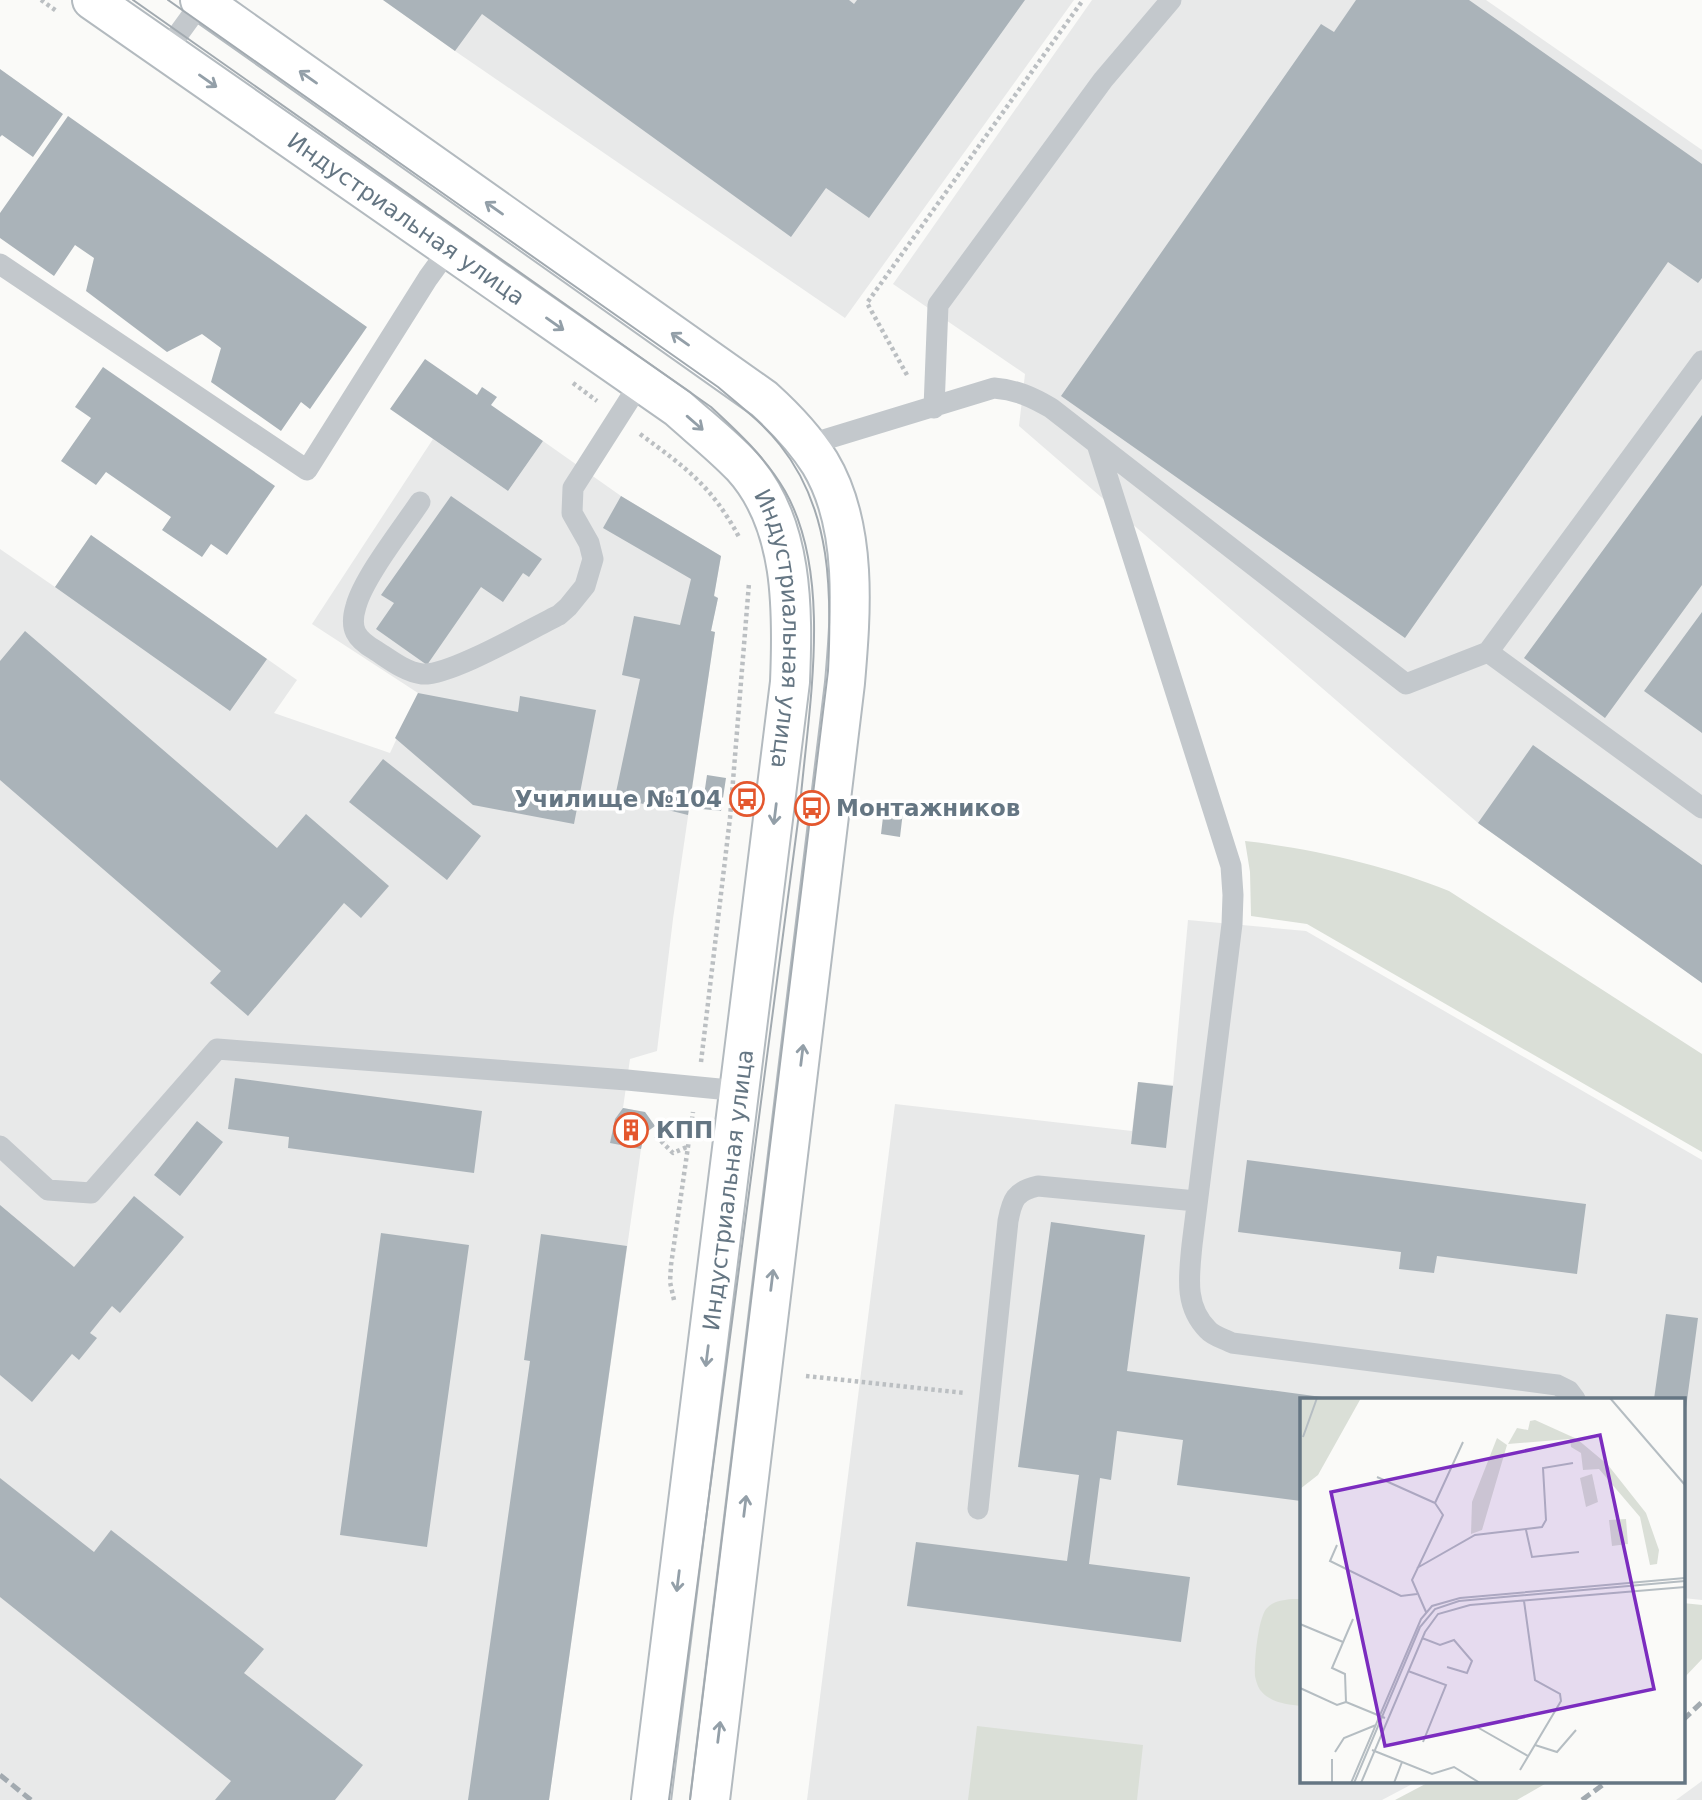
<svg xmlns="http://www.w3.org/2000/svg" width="1702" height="1800" font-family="'DejaVu Sans',sans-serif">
<rect width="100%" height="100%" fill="#fafaf8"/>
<path fill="#e8e9e9" d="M 383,0 L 1074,0 L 845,318 L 455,51 Z
M 1092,0 L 1486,0 L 1702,150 L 1702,983 L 1478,823 L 1019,426 L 1025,374 L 893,284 Z
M 433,439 L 508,491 L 543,441 L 621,496 L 721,556 L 714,595 L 718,598 L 711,631 L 715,632 L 673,919 L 657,1051 L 630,1059 L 623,1108 L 645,1112 L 655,1126 L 644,1134 L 641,1149 L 549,1800 L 0,1800 L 0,549 L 55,587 L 91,535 L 297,680 L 274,713 L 390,753 L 418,693 L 312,624 Z
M 1188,920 L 1306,931 L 1702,1160 L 1702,1600 L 1683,1598 L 1683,1399 L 1301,1399 L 1301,1781 L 1418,1781 L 1382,1800 L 807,1800 L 895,1104 L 1132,1131 L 1138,1082 L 1173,1085 Z
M 1702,1781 L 1702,1800 L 1676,1800 Z"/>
<path fill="#dadfd7" d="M 1245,841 C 1310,848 1389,866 1449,891 L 1702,1054 L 1702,1152 L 1307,924 L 1251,916 L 1250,872 Z
M 1292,1599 L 1301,1599 L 1301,1706 C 1287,1704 1271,1703 1261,1691 C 1258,1688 1256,1681 1255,1676 C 1254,1663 1258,1617 1267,1608 C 1273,1601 1283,1600 1292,1599 Z
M 1683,1603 L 1702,1605 L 1702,1659 L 1683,1679 Z
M 977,1726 L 1143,1745 L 1137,1800 L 968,1800 Z
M 1431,1781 L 1550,1781 L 1517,1800 L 1395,1800 Z"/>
<path fill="#aab3b9" d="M 383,0 L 849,0 L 854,4 L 857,0 L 1025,0 L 869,218 L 826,188 L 791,237 L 482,14 L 455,51 Z
M 1356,0 L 1469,0 L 1702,164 L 1702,278 L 1698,283 L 1668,262 L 1405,638 L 1061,396 L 1321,24 L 1334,32 Z
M 0,69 L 63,114 L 33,157 L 2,135 L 0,137 Z
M 68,116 L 367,327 L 310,409 L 301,402 L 281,431 L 211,382 L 221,348 L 202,334 L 167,352 L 86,291 L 94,258 L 75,245 L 54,276 L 0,238 L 0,213 Z
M 425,359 L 477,395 L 482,387 L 497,397 L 491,405 L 543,441 L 508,491 L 390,409 Z
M 103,367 L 275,486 L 227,555 L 211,544 L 202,557 L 162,530 L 171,517 L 106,472 L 96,485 L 61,461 L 91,418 L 75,407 Z
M 1702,415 L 1702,585 L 1605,718 L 1524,658 Z
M 451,496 L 542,559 L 529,577 L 523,573 L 503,602 L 481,587 L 427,665 L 376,629 L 394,603 L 381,595 Z
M 621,496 L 721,556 L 714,596 L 718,598 L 711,631 L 715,632 L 688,815 L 615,797 L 640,679 L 622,675 L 634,616 L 680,625 L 691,579 L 603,528 Z
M 91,535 L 267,659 L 230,711 L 55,587 Z
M 1702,612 L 1702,733 L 1644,691 Z
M 25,631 L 277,848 L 306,814 L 389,886 L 361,918 L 344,903 L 248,1016 L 210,983 L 221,971 L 0,780 L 0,661 Z
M 418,693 L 518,712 L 520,696 L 596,710 L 574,824 L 473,805 L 395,738 Z
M 1533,745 L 1702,865 L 1702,983 L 1478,823 Z
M 383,759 L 481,836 L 447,880 L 349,802 Z
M 707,775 L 726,778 L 721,811 L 702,809 Z
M 885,800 L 904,803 L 900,837 L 881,834 Z
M 235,1078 L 482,1111 L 474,1173 L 288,1148 L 289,1137 L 228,1129 Z
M 1138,1082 L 1173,1086 L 1166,1148 L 1131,1144 Z
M 623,1108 L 645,1112 L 655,1126 L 644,1134 L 641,1149 L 610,1143 L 615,1119 Z
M 197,1121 L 223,1142 L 180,1196 L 154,1175 Z
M 1247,1160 L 1586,1204 L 1577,1274 L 1437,1256 L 1434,1273 L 1399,1269 L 1401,1252 L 1238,1232 Z
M 134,1196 L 184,1237 L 120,1313 L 112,1306 L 90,1333 L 97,1338 L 79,1360 L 72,1354 L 32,1402 L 0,1375 L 0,1205 L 74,1267 Z
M 1051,1222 L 1145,1235 L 1127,1371 L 1329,1398 L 1301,1399 L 1301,1501 L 1177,1485 L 1183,1440 L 1117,1431 L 1111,1480 L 1100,1478 L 1089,1564 L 1190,1577 L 1181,1642 L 907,1606 L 916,1542 L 1067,1561 L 1079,1475 L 1018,1467 Z
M 381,1233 L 469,1245 L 427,1547 L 340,1535 Z
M 541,1234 L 627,1246 L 549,1800 L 468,1800 L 530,1361 L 524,1360 Z
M 1666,1314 L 1698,1318 L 1684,1423 L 1683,1399 L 1654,1399 Z
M 0,1478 L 94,1552 L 111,1530 L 264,1649 L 244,1673 L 363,1765 L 335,1800 L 215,1800 L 231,1781 L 0,1597 Z"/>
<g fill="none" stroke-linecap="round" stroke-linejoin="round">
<g stroke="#b3babf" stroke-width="42">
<g id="secondary">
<path id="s1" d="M 92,0 L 678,408 C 699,427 722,445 742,466 C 794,523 793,610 790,682 L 651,1800"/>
<path d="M 200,0 L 764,399 C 785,418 805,439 820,463 C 858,526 851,613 845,683 L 710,1800"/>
</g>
</g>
<path stroke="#bbbfc2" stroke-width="4.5" stroke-dasharray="3.5 3.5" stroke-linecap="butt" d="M 41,0 L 58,12
M 907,375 L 867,303 L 1083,0
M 573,383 L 597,401
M 640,434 C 686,468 711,485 739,537
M 701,1062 L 730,818 L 749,583
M 656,1136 L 673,1153 L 687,1147
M 674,1300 L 670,1282 L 671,1265 L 693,1112
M 806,1376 L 965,1393"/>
<path stroke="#c3c8cc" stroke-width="21" d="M 166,51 L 203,0
M 0,264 L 307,470 L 428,278 L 449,249
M 934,408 L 938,305 L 1103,80 L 1171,0
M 1097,444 L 1231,866 L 1233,895 L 1232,924 L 1192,1245 C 1189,1276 1184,1306 1208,1330 C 1213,1336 1225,1339 1232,1343 L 1557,1385 L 1569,1391 L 1575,1399
M 807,445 L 994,388 C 1017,390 1032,397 1051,408 L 1406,684 L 1488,652 L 1702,808
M 420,502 C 402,529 364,577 356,606 C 349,629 356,639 375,650 C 389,659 405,672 422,674 C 450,676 530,629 559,615 L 568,607 L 585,586 L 593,559 L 589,543 L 572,513 L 573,488 L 640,383
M 1488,652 L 1702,361
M 0,1146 L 48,1190 L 91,1193 L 217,1049 L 627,1080 L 740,1091
M 978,1509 L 1008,1221 C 1012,1200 1015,1191 1038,1186 L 1196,1201"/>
<use href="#secondary" stroke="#fff" stroke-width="38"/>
<path stroke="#a2aab0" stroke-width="2" d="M 133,0 L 711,407 C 738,432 766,458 785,491 C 834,577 808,711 800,806 L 669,1800
M 168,0 L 718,387 C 739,405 763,423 780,445 C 832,510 832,593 828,671 L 690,1800"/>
<path stroke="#a2aab0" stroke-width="5" stroke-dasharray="10 5" stroke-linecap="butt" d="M 1683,1720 L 1702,1702
M 0,1775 L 31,1800
M 1582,1800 L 1608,1781"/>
</g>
<defs><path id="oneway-shaft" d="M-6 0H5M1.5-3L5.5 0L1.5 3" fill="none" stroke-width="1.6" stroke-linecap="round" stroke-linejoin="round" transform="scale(1.75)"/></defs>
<g stroke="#939fa8">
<use href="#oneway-shaft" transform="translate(308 77) rotate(-145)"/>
<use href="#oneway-shaft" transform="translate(208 81) rotate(35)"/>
<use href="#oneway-shaft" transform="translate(494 208) rotate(-145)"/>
<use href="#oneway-shaft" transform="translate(555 324) rotate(35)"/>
<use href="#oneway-shaft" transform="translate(680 339) rotate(-145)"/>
<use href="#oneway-shaft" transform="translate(695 423) rotate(41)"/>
<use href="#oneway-shaft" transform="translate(775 814) rotate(97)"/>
<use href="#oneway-shaft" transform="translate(802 1055) rotate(-83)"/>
<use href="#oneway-shaft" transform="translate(772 1280) rotate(-83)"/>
<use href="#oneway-shaft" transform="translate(707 1356) rotate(97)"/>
<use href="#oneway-shaft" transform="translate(745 1506) rotate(-83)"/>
<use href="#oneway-shaft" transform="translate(678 1581) rotate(97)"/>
<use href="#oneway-shaft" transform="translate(719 1732) rotate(-83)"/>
</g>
<defs>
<g id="bus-ring" transform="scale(1.75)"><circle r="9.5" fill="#fff" stroke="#e4572e" stroke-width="1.5"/><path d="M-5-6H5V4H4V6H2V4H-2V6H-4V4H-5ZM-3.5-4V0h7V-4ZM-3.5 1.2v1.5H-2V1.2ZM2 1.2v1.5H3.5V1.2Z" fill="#e4572e"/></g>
<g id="building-ring" transform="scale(1.75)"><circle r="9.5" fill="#fff" stroke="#e4572e" stroke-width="1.5"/><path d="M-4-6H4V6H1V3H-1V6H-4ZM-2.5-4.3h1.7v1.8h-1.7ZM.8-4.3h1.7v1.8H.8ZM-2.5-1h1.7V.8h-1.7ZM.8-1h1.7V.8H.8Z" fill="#e4572e"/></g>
</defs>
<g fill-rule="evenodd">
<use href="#bus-ring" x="747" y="799"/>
<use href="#bus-ring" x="812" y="808"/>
<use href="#building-ring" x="631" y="1130"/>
</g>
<g text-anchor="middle" stroke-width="7" stroke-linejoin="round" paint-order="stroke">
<g font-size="23" fill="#657683" stroke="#fff">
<text dy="8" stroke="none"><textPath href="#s1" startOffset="383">Индустриальная улица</textPath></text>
<text dy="8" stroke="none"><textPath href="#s1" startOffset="973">Индустриальная улица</textPath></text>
<text transform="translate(728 1190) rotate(-83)" y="8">Индустриальная улица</text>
</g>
<g font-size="23" font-weight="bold" fill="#657683" stroke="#fff" text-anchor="start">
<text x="722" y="807" text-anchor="end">Училище №104</text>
<text x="836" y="816">Монтажников</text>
<text x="656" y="1138">КПП</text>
</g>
</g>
<g transform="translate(1300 1398)">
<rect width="385" height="385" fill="#fafaf8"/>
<path d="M 0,0 L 61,0 L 18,77 L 0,91 ZM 235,22 L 277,41 L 308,67 L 346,115 L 359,152 L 357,166 L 350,167 L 340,119 L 299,71 L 283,72 L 281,55 L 271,49 L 270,41 L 208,46 L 217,30 L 228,32 L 230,23 ZM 197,40 L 207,47 L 182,132 L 171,136 L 172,104 ZM 292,76 L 298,104 L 286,109 L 280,80 ZM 326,121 L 328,146 L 312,148 L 309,122 Z" fill="#dadfd7"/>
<path fill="none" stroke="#b5bdc2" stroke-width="2" d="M 310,0 L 385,87M 3,39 L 17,0M 77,79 L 135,105M 226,132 L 232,159 L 279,154M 37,147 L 30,163 L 101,198 L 117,196M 117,170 L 175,137 L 242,129 L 246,122 L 243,70 L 273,65M 126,214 L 112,182 L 143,117 L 135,105 L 163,44M 53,221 L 32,270 L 45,276 L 46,304 L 85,320M 0,226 L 43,244M 122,240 L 140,247 L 154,242 L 172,263 L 167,275 L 147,269M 108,273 L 146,287 L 123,344M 0,290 L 37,307 L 46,304M 177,329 L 228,358M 235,347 L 257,354 L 276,332M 72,352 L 132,376 L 154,369 L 180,385M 35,354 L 44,340 L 76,327M 32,361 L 32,385M 220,372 L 261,303 L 260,296 L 235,282 L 224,203M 51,385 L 121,221 L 132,208 L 160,200 L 385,180M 54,385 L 120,229 L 135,211 L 159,203 L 385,183M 61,385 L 125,234 L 138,216 L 170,207 L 385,189M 94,385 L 102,364"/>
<path fill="#7b2cbf" fill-opacity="0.15" stroke="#7b2cbf" stroke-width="3.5" d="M 300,37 L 354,291 L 85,348 L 31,94 Z"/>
<rect width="385" height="385" fill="none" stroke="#657683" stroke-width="3.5"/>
</g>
</svg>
